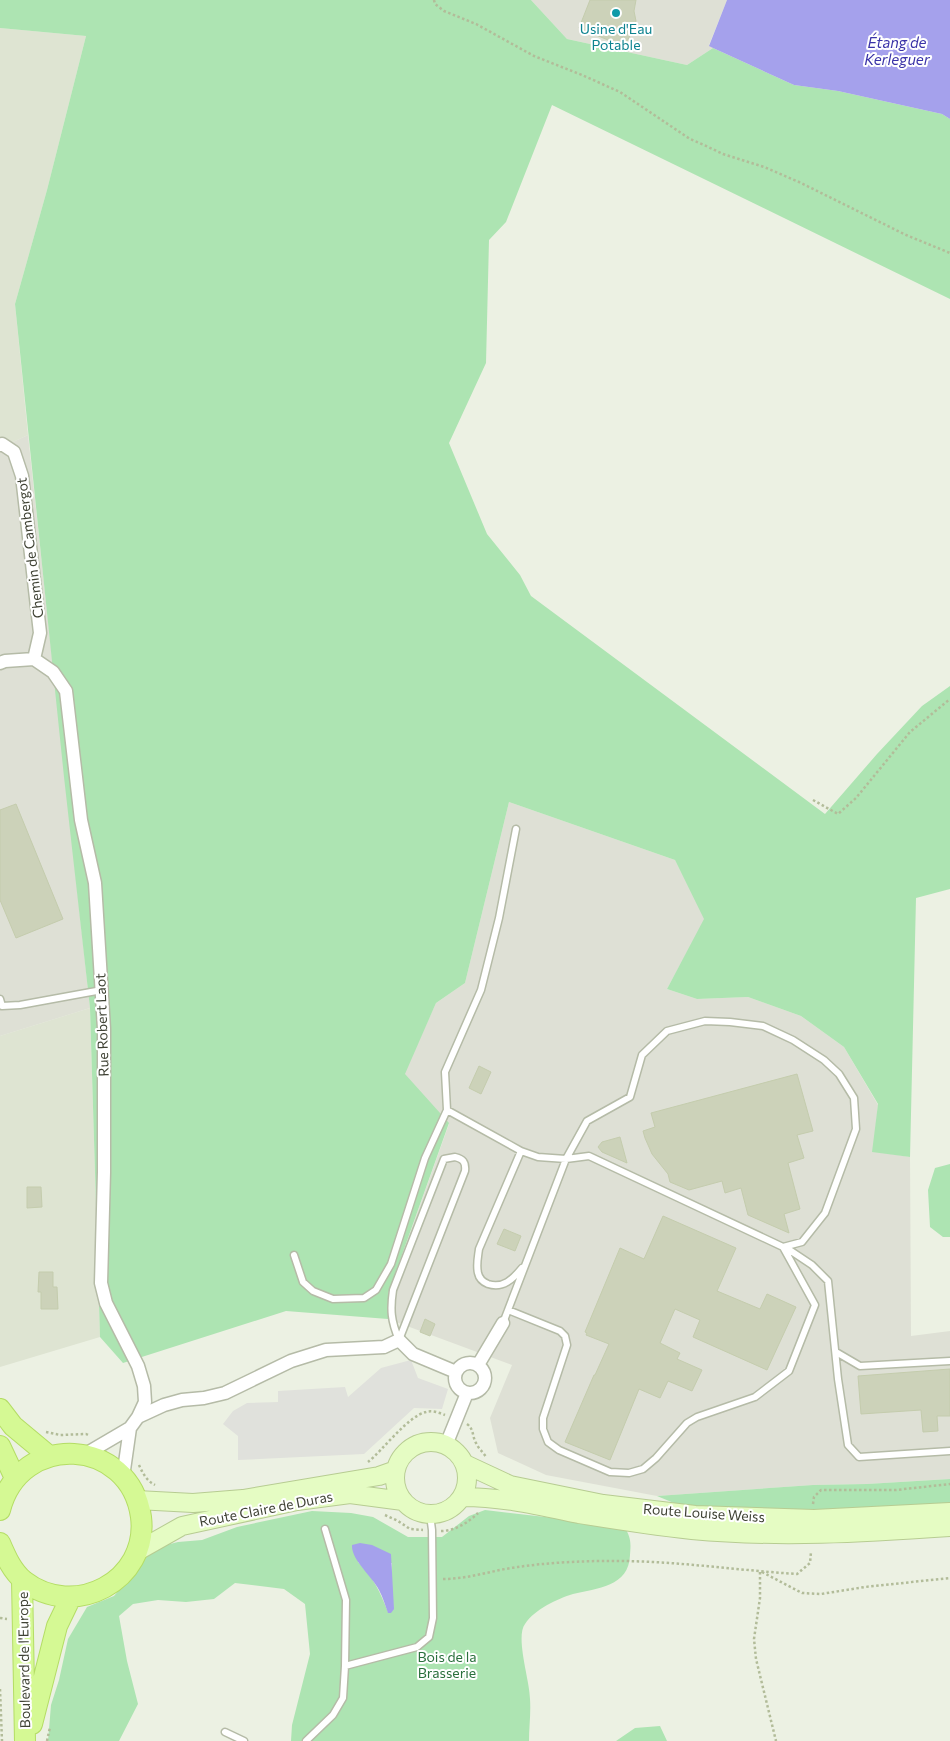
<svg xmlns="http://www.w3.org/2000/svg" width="950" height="1741" font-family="Commissioner,sans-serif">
<rect width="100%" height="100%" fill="#ecf1e3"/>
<path fill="#dee4d2" d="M 0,28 L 86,36 L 47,190 L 15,304 L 28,435 L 0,448 Z
M 90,1008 L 100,1337 L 0,1367 L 0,1036 Z"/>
<path fill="#dee0d5" d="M 531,0 L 727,0 L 709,45 L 713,48 L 687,65 L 567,39 Z
M 28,435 L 90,1008 L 0,1036 L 0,448 Z
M 509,802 L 675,860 L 705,919 L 667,989 L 697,999 L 748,997 L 801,1016 L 844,1047 L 878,1105 L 873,1151 L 910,1157 L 911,1336 L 950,1331 L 950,1479 L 867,1484 L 813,1485 L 657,1496 L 546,1475 L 498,1453 L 490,1418 L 512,1365 L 388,1319 L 388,1294 L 449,1124 L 404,1074 L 436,1003 L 465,983 Z"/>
<path fill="#ade4b2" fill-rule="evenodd" d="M 0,0 L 531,0 L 567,39 L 687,65 L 713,48 L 794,85 L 838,91 L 942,114 L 950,119 L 950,299 L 552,105 L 506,222 L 489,240 L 486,363 L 449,443 L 487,534 L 520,575 L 531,596 L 825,814 L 877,754 L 922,706 L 950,686 L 950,889 L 916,898 L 910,1157 L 872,1152 L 878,1104 L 844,1047 L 801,1016 L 748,997 L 697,999 L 667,989 L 704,919 L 675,860 L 509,802 L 465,983 L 436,1003 L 405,1074 L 449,1123 L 388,1294 L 388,1319 L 286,1311 L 123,1363 L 100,1337 L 90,1008 L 64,777 L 15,304 L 47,190 L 86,36 L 0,28 Z
M 950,1164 L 950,1237 L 943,1237 L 930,1227 L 928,1190 L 935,1168 Z
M 950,1479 L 950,1520 L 727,1525 L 657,1496 L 813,1485 L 867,1484 Z
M 485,1510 L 624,1526 C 631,1538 631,1542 630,1555 C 629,1587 597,1588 573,1594 C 557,1599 535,1609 525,1624 C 515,1637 530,1681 530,1699 C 531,1713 529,1727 529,1741 L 291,1741 L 292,1725 L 310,1654 L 305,1604 L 284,1589 L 235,1583 L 214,1599 L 186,1602 L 158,1600 L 133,1604 L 119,1616 L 127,1661 L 138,1704 L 119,1741 L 48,1741 L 51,1705 L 59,1680 L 68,1639 L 87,1607 L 114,1596 L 154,1548 L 178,1542 L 202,1540 L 237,1527 L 312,1511 L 351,1513 L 373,1517 L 408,1537 L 442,1537 L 469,1516 ZM 358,1562 L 392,1563 L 388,1612 C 380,1592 374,1578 358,1562 Z
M 660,1726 L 667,1741 L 616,1741 L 635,1728 Z"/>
<path fill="#e0e1dc" d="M 411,1360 L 418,1378 L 448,1389 L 442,1409 L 414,1408 L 364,1454 L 238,1460 L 238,1436 L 223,1424 L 233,1411 L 247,1403 L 278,1402 L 278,1391 L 345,1387 L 348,1397 L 381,1368 Z"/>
<path fill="#a5a1ec" d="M 727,0 L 950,0 L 950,119 L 942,114 L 838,91 L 794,85 L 713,48 L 709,46 Z
M 360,1543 L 372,1545 L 391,1554 L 394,1609 L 391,1613 L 388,1613 C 385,1605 383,1597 379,1590 C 372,1576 351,1560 352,1545 Z"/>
<path fill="#ccd2b9" stroke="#c4ccad" d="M 590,0 L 636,0 L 634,11 L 636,21 L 625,47 L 579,28 Z
M 16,804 L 63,919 L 16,938 L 0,900 L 0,810 Z
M 479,1066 L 491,1072 L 481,1094 L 469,1088 Z
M 797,1074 L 813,1131 L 797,1135 L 804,1158 L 788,1163 L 800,1209 L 784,1214 L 789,1233 L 748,1215 L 741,1188 L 725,1193 L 722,1181 L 689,1190 L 670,1182 L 668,1174 L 652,1154 L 645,1138 L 643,1131 L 655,1127 L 651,1113 Z
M 620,1137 L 627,1163 L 602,1152 L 598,1147 L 602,1142 Z
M 27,1187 L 41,1187 L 42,1207 L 27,1208 Z
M 663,1216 L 736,1248 L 717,1291 L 760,1309 L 767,1294 L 796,1307 L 767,1370 L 693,1337 L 700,1320 L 675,1309 L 660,1343 L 680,1353 L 677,1359 L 702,1370 L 692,1391 L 668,1381 L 660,1398 L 639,1389 L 610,1460 L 565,1442 L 594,1375 L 595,1375 L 609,1344 L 586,1335 L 587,1333 L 585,1332 L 620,1248 L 644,1259 Z
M 504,1229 L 521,1236 L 515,1251 L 497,1244 Z
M 39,1272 L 53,1272 L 53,1287 L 57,1287 L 58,1309 L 41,1309 L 41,1292 L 38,1292 Z
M 425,1319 L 435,1324 L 430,1336 L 420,1332 Z
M 950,1369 L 950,1416 L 937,1416 L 938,1431 L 923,1432 L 921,1410 L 861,1414 L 858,1376 Z"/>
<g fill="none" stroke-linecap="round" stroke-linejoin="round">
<g stroke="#b5bba7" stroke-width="9">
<path id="service" d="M 0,999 L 2,1006 L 20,1005 L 102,990
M 521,1151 L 479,1249 C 478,1257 476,1265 478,1273 C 479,1278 483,1282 488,1284 C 503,1289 513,1279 522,1268
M 455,1157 C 463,1159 466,1162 465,1171 L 399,1340 C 391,1321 390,1310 393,1290 L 444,1159 Z
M 785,1247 L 812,1265 L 828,1281 L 838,1379 L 848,1445 L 859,1457 L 950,1451
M 294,1255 L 303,1282 L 313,1291 L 333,1299 L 364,1298 L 376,1290 L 391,1264 L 425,1158 L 447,1110
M 508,1310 L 560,1331 L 565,1336 L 567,1345 L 543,1418 L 543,1429 L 548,1442 L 559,1450 L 610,1472 L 629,1473 L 643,1469 L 656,1458 L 687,1423 L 697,1417 L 755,1397 L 789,1371 L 815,1305 L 783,1247 L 589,1156 L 566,1159 L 538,1157 L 521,1151 L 447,1110 L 445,1072 L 481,990 L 499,918 L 516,829
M 503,1323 L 566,1159 L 587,1121 L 630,1097 L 642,1055 L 667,1031 L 705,1021 L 730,1022 L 763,1026 L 793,1040 L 824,1060 L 839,1074 L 854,1098 L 856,1129 L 825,1213 L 802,1242 L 783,1247
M 836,1352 L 860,1366 L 950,1361
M 325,1529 L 346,1600 L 345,1666
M 225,1732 L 244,1741
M 306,1741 L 333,1715 L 343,1698 L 345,1666 L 417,1647 L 429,1637 L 433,1618 L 432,1530 L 430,1515"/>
</g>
<g stroke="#b5bba7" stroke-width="15">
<path id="minor" d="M 0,445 L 2,444 L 14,452 L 22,476 L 40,633 L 34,659
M 0,663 L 5,661 L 34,659 L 53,672 L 66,691 L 81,820 L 95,883 L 104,1029 L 104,1172 L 101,1283 L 106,1303 L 138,1366 L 144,1386 L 145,1402 L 138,1417 L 130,1428 L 84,1455
M455 1378a15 15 0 1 1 30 0a15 15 0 1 1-30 0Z
M 478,1365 L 503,1323
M 138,1417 L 164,1405 L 182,1400 L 204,1398 L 225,1393 L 291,1361 L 326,1350 L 384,1347 L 399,1340 L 413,1354 L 456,1372
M 446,1445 L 467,1393
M 123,1477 L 130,1428"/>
</g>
<g stroke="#b7cc92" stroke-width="20">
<path id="secondary" d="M395 1478a36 36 0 1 1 72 0a36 36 0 1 1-72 0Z
M 465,1464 L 510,1485 L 603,1504 L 695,1515 L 814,1519 L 950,1512
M 463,1497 C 502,1497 540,1506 579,1514 C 616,1520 654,1526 692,1530 C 778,1538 864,1533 950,1527
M 137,1500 L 193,1503 L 243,1499 L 379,1476 L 396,1470
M 136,1552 L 182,1526 L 297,1501 L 350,1494 L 403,1501"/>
</g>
<g stroke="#b4dd65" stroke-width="22">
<path id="primary" d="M 0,1409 L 13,1426 L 49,1456
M 0,1446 L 15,1478
M 0,1510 C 20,1431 130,1437 141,1517 C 149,1581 74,1620 24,1581 C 12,1571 6,1557 0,1543
M 22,1580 L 25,1741
M 32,1724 L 57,1626 L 71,1597"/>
</g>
<path stroke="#b2bc99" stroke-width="2.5" stroke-dasharray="2.5 2.5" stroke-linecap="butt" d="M 434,0 L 435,4 L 444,11 L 476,24 L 534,56 L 582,75 L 620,92 L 690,139 L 704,145 L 723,154 L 764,167 L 799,182 L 906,235 L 950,253
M 813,800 L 838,814 L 856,798 L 910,732 L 950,699
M 467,1424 C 474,1429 472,1436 476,1443 C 478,1448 483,1452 486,1457
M 46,1432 L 60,1435 L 86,1434 L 90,1436
M 368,1462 C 383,1450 408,1416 426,1412 C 432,1410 440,1413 445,1415
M 139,1465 C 143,1474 147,1481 155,1485
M 813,1504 L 814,1497 L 821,1490 L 896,1490 L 950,1484
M 385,1515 L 398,1521 L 410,1529 L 423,1530
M 441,1531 C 455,1531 469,1522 478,1513
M 760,1572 L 760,1598 L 754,1639 L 756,1659 L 776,1741
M 762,1572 L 802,1593 L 821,1594 L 865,1587 L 950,1578
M 443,1579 C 469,1579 493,1570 518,1567 C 544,1563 580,1561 606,1561 C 670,1560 733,1570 797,1574 L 810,1563 L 811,1552
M 0,1618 L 7,1619
M 0,1689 L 2,1741
M 47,1741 L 50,1727"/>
<use href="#service" stroke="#fff" stroke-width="6"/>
<use href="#minor" stroke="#fff" stroke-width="12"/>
<use href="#secondary" stroke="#e5fcc3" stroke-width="18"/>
<use href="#primary" stroke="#d5f994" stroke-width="20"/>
</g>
<circle fill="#0f9aa8" stroke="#fff" stroke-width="2" cx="616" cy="13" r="5"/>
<g text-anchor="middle" stroke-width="4" stroke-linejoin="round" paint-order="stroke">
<g font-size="14" fill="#0d838f" stroke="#fff">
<text x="616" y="34">Usine d'Eau<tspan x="616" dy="16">Potable</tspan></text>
</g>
<g font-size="14" fill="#3f4234" stroke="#fff">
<text transform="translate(30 548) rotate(-97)" y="5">Chemin de Cambergot</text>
<text transform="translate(102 1025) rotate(-92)" y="5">Rue Robert Laot</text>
<text transform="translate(266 1509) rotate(-11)" y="5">Route Claire de Duras</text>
<text transform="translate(704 1513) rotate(4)" y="5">Route Louise Weiss</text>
<text transform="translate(24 1660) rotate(-91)" y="5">Boulevard de l'Europe</text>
</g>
<g font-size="14" fill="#2b703d" stroke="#fff">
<text x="447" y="1662">Bois de la<tspan x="447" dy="16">Brasserie</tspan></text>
</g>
<g font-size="15" font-style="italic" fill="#3a33a8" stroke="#fff">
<text x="897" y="48">Étang de<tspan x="897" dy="17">Kerleguer</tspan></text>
</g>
</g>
</svg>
